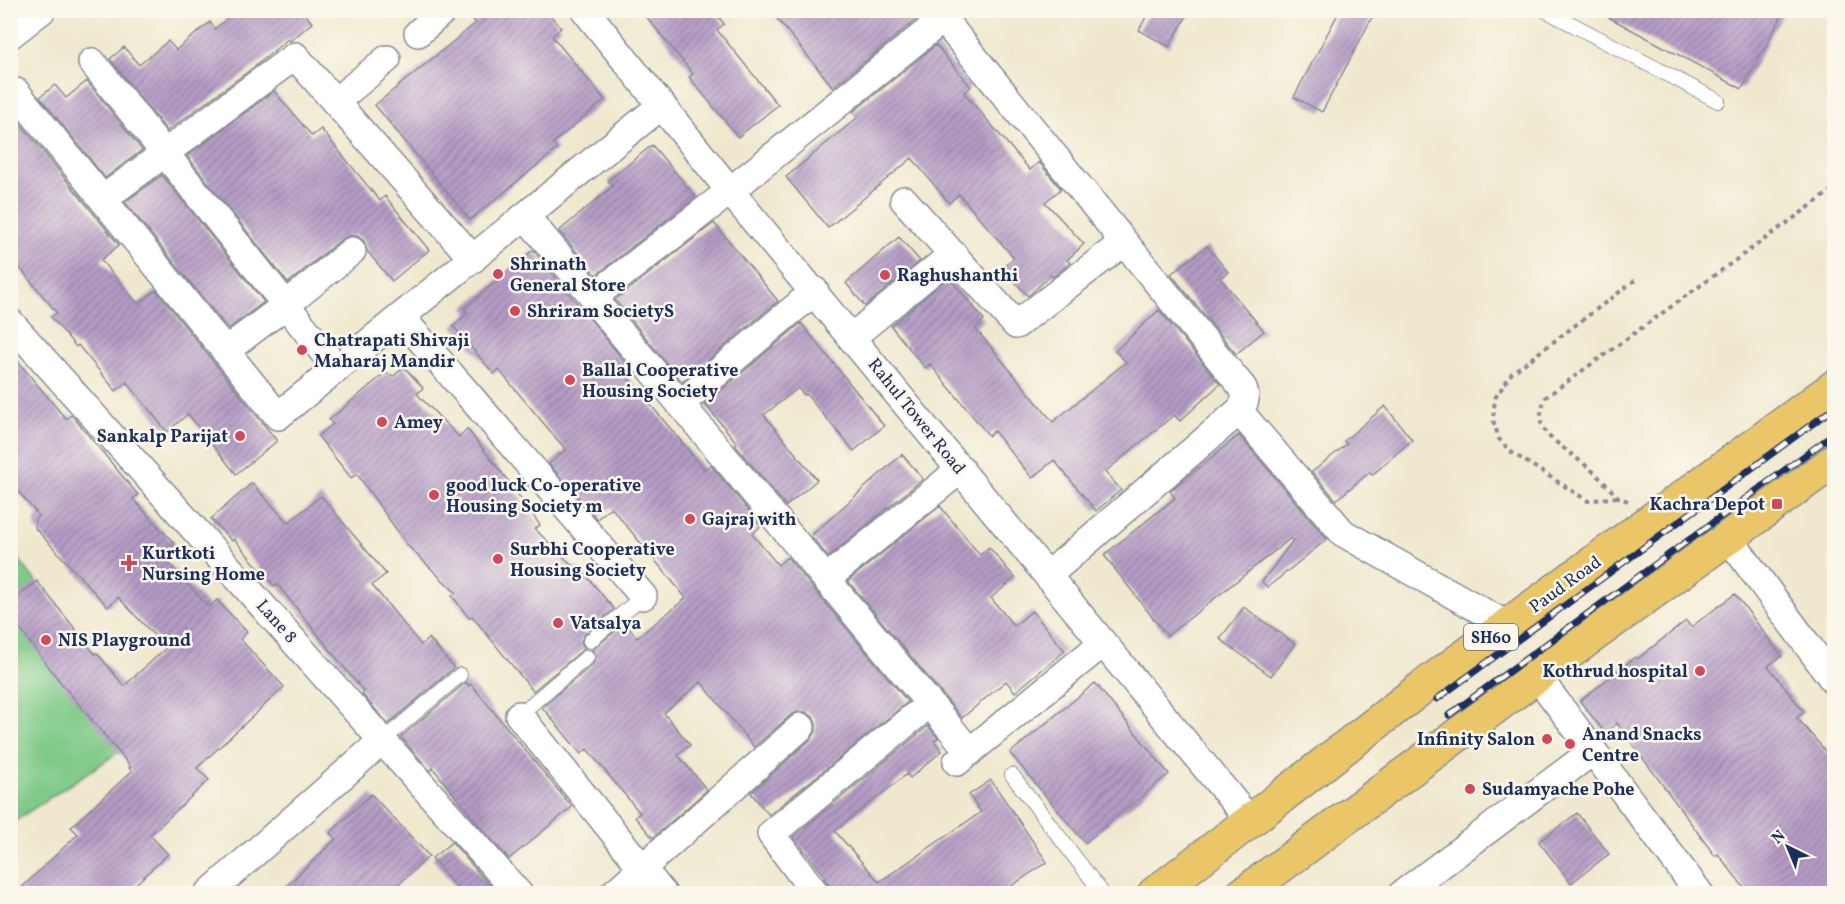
<svg xmlns="http://www.w3.org/2000/svg" width="1845" height="904" font-family="Vollkorn,serif">
<defs>
<pattern id="building-hatch" width="6" height="6" patternUnits="userSpaceOnUse" patternTransform="scale(1.5)"><rect width="6" height="6" fill="#b59bc5"/><path d="M-1 1l2-2M0 6l6-6M5 7l2-2" fill="none" stroke="#927fa3"/></pattern>
</defs>
<rect width="100%" height="100%" fill="#fbf7ec"/>
<filter id="ink" filterUnits="userSpaceOnUse"><feTurbulence type="fractalNoise" baseFrequency=".0167" numOctaves="2"/><feDisplacementMap in="SourceGraphic" scale="12" xChannelSelector="R" yChannelSelector="G"/><feConvolveMatrix kernelMatrix="1 2 1 2 8 2 1 2 1" color-interpolation-filters="sRGB"/></filter>
<filter id="wash" filterUnits="userSpaceOnUse"><feTurbulence type="fractalNoise" baseFrequency=".008" numOctaves="4" result="noise"/><feDisplacementMap in="SourceGraphic" scale="24" xChannelSelector="R" yChannelSelector="G"/><feGaussianBlur stdDeviation="1.35" result="paint"/><feColorMatrix in="noise" values="0 0 0 0 0 0 0 0 0 0 0 0 0 0 0 0 0 1.4 0 .05"/><feComposite in="paint" operator="in"/></filter>
<g filter="url(#wash)">
<rect width="100%" height="100%" fill="#f0e8ce"/>
<path fill="#80ca88" stroke="#4e7c73" stroke-width="1.5" d="M 11,549 L 151,731 L 10,824 Z"/>
<g id="blocks">
<path fill="url(#building-hatch)" d="M 237,10 L 302,10 L 312,23 L 290,41 L 288,39 L 254,67 L 167,131 L 110,59 L 124,47 L 139,65 L 168,41 L 176,50 L 210,22 L 215,29 Z
M 465,10 L 546,10 L 561,28 L 552,36 L 605,100 L 553,143 L 557,149 L 470,220 L 375,105 L 476,23 Z
M 641,10 L 713,10 L 724,24 L 717,30 L 778,105 L 738,137 L 689,77 L 693,74 Z
M 770,10 L 928,10 L 833,87 Z
M 1150,10 L 1190,10 L 1169,47 L 1139,30 Z
M 1340,10 L 1376,10 L 1322,112 L 1294,97 Z
M 1595,10 L 1785,10 L 1742,89 Z
M 936,45 L 971,87 L 964,93 L 1030,170 L 1039,162 L 1061,189 L 1045,202 L 1084,244 L 1067,260 L 1070,263 L 1063,269 L 1053,277 L 1051,275 L 1028,296 L 1002,268 L 1014,258 L 959,194 L 949,203 L 912,158 L 828,228 L 786,177 L 858,117 L 853,112 Z
M 87,81 L 142,150 L 105,178 L 40,97 L 55,85 L 66,98 Z
M 274,91 L 312,136 L 321,129 L 380,201 L 385,196 L 429,250 L 392,281 L 367,251 L 364,241 L 357,236 L 350,235 L 342,239 L 288,283 L 187,156 Z
M 16,118 L 119,245 L 101,260 L 138,304 L 156,290 L 277,441 L 236,474 L 188,414 L 167,432 L 127,382 L 116,391 L 78,345 L 76,347 L 51,317 L 57,313 L 10,256 L 10,122 Z
M 652,145 L 696,197 L 596,275 L 559,231 L 613,186 L 608,181 Z
M 162,175 L 264,302 L 228,329 L 125,202 Z
M 714,223 L 778,301 L 682,382 L 615,300 Z
M 899,237 L 920,261 L 865,306 L 846,283 Z
M 1207,246 L 1228,272 L 1220,278 L 1264,331 L 1236,354 L 1171,274 Z
M 533,250 L 631,369 L 625,374 L 705,470 L 711,465 L 761,526 L 752,534 L 778,565 L 787,557 L 908,702 L 769,815 L 751,793 L 812,738 L 816,731 L 816,723 L 813,717 L 806,712 L 798,712 L 791,715 L 754,747 L 701,682 L 664,713 L 690,745 L 678,755 L 707,790 L 653,838 L 635,817 L 640,813 L 587,749 L 581,754 L 542,707 L 593,664 L 596,656 L 592,650 L 625,623 L 637,638 L 686,598 L 611,507 L 597,519 L 549,464 L 566,450 L 499,370 L 494,374 L 453,326 L 468,313 L 464,308 Z
M 949,277 L 984,320 L 975,328 L 1053,422 L 1126,362 L 1115,351 L 1159,310 L 1220,384 L 1180,421 L 1174,415 L 1105,472 L 1121,490 L 1096,511 L 1054,460 L 1032,478 L 994,431 L 989,436 L 930,364 L 925,368 L 891,326 Z
M 801,323 L 884,426 L 854,451 L 806,394 L 804,395 L 798,388 L 764,415 L 817,480 L 786,506 L 735,445 L 737,443 L 705,404 Z
M 10,352 L 66,419 L 71,415 L 75,419 L 138,495 L 133,499 L 175,544 L 162,556 L 209,607 L 217,600 L 247,632 L 240,639 L 284,687 L 197,768 L 209,780 L 150,835 L 168,854 L 125,894 L 15,894 L 78,834 L 71,827 L 132,771 L 129,768 L 131,767 L 61,683 L 10,616 L 10,602 L 37,581 L 95,654 L 97,653 L 124,686 L 166,648 L 118,597 L 108,607 L 35,528 L 35,519 L 39,516 L 10,482 Z
M 404,367 L 423,388 L 417,394 L 459,437 L 467,429 L 509,482 L 540,525 L 535,529 L 576,569 L 579,567 L 614,609 L 584,635 L 581,642 L 585,648 L 533,691 L 472,616 L 469,618 L 452,596 L 456,593 L 408,546 L 357,474 L 351,478 L 318,436 L 333,424 L 329,420 L 385,373 L 394,376 Z
M 1385,406 L 1412,440 L 1372,475 L 1370,472 L 1336,500 L 1312,472 L 1347,444 L 1344,441 Z
M 1239,435 L 1327,539 L 1268,587 L 1262,582 L 1293,540 L 1291,538 L 1167,636 L 1104,555 L 1175,498 L 1170,491 Z
M 902,454 L 923,479 L 828,557 L 811,536 Z
M 252,483 L 288,523 L 321,496 L 386,574 L 372,585 L 421,645 L 429,638 L 454,668 L 388,724 L 362,694 L 364,692 L 277,584 L 274,586 L 234,539 L 232,541 L 211,519 Z
M 940,506 L 980,555 L 989,547 L 1015,578 L 991,598 L 1014,626 L 1032,611 L 1065,651 L 1015,692 L 1006,681 L 962,718 L 848,581 Z
M 1735,594 L 1782,656 L 1768,666 L 1804,712 L 1797,718 L 1834,761 L 1834,894 L 1749,894 L 1718,854 L 1715,856 L 1617,723 L 1605,733 L 1580,701 L 1635,657 L 1637,659 L 1686,621 L 1691,627 Z
M 1244,607 L 1295,644 L 1271,676 L 1220,639 Z
M 466,682 L 469,686 L 471,684 L 572,807 L 509,859 L 476,822 L 433,768 L 430,771 L 401,737 Z
M 1095,683 L 1169,774 L 1085,843 L 1010,753 Z
M 928,726 L 938,738 L 934,741 L 942,751 L 910,778 L 907,774 L 835,831 L 879,882 L 981,812 L 969,795 L 991,780 L 1047,862 L 1001,893 L 836,894 L 824,879 L 826,877 L 793,837 Z
M 371,794 L 429,856 L 388,894 L 278,894 L 336,839 L 330,833 Z
M 1577,813 L 1609,854 L 1571,883 L 1539,842 Z
M 452,842 L 497,894 L 461,894 L 432,858 Z"/>
</g>
</g>
<g filter="url(#ink)">
<use href="#blocks" fill-opacity="0" stroke="#868c96" stroke-width="1.5"/>
<g fill="none" stroke-linecap="round" stroke-linejoin="round">
<g stroke="#868c96" stroke-width="16">
<path id="lane" d="M 1545,10 L 1718,101
M 590,641 L 643,596
M 519,715 L 587,657
M 383,740 L 460,675
M 1012,775 L 1103,894"/>
</g>
<g stroke="#868c96" stroke-width="30">
<path id="street" d="M 585,10 L 730,191 L 1250,821
M 418,33 L 444,10
M 10,35 L 42,10
M 92,62 L 337,369
M 16,92 L 278,416 L 662,105
M 336,101 L 387,59
M 103,199 L 295,56 L 473,259
M 904,200 L 1016,325 L 1124,242
M 526,217 L 598,302
M 401,317 L 643,596
M 10,322 L 519,894
M 852,337 L 953,254
M 225,351 L 286,305 L 352,251
M 680,404 L 815,291
M 1239,411 L 1343,533 L 1507,625
M 1728,537 L 1834,681
M 826,579 L 961,469
M 1537,676 L 1700,894
M 519,715 L 663,894
M 970,752 L 603,311 L 598,302 L 602,290 L 730,191 L 943,19 L 1243,388 C 1247,398 1245,403 1239,411 L 1048,575
M 957,762 L 1103,643
M 208,894 L 383,740
M 613,894 L 801,727
M 816,894 L 771,834 L 917,714
M 1402,894 L 1593,751"/>
</g>
<g stroke="#868c96" stroke-width="36">
<path id="primary" d="M 1154,894 L 1250,821 L 1424,686 L 1834,387
M 1243,894 L 1537,676 L 1834,461"/>
</g>
<path stroke="#868c96" stroke-width="4" stroke-dasharray="4.5 4.5" stroke-linecap="butt" d="M 1617,497 L 1588,501 L 1511,452 L 1499,439 L 1493,420 L 1495,398 L 1512,373 L 1638,278
M 1628,501 L 1618,497 L 1594,472 L 1547,435 L 1541,423 L 1541,409 L 1546,397 L 1834,189"/>
<use href="#lane" stroke="#fff" stroke-width="14"/>
<use href="#street" stroke="#fff" stroke-width="27"/>
<use href="#primary" stroke="#ebc669" stroke-width="33"/>
<g stroke="#1b2f5e" stroke-width="7">
<path id="rail" d="M 1437,699 L 1834,408
M 1449,715 L 1834,434"/>
</g>
<use href="#rail" stroke="#fbf7ec" stroke-width="4.5" stroke-dasharray="14" stroke-linecap="butt"/>
</g>
</g>
<g fill="#d1495b" stroke="#fbf7ec" stroke-width="2">
<circle cx="498" cy="274" r="6"/>
<circle cx="885" cy="275" r="6"/>
<circle cx="515" cy="311" r="6"/>
<circle cx="302" cy="350" r="6"/>
<circle cx="570" cy="380" r="6"/>
<circle cx="382" cy="422" r="6"/>
<circle cx="240" cy="436" r="6"/>
<circle cx="434" cy="495" r="6"/>
<rect x="1771" y="498" width="12" height="12" rx="3"/>
<circle cx="690" cy="519" r="6"/>
<circle cx="498" cy="559" r="6"/>
<path d="M126 554h6v6h6v6h-6v6h-6v-6h-6v-6h6z"/>
<circle cx="558" cy="623" r="6"/>
<circle cx="46" cy="640" r="6"/>
<circle cx="1700" cy="671" r="6"/>
<circle cx="1547" cy="739" r="6"/>
<circle cx="1570" cy="744" r="6"/>
<circle cx="1470" cy="789" r="6"/>
</g>
<g text-anchor="middle" stroke-width="5" stroke-linejoin="round" paint-order="stroke">
<rect fill="#fbf7ec" stroke="#5e6b89" stroke-width="1.5" x="1464" y="624" width="54" height="26" rx="4.5"/>
<g font-size="16" font-weight="bold" fill="#1b2f5e">
<text x="1491" y="643">SH60</text>
</g>
<g font-size="18" font-weight="bold" fill="#1b2f5e" stroke="#fbf7ec" text-anchor="start">
<text x="510" y="270">Shrinath<tspan x="510" dy="21">General Store</tspan></text>
<text x="897" y="281">Raghushanthi</text>
<text x="527" y="317">Shriram SocietyS</text>
<text x="314" y="346">Chatrapati Shivaji<tspan x="314" dy="21">Maharaj Mandir</tspan></text>
<text x="582" y="376">Ballal Cooperative<tspan x="582" dy="21">Housing Society</tspan></text>
<text x="394" y="428">Amey</text>
<text x="228" y="442" text-anchor="end">Sankalp Parijat</text>
<text x="446" y="491">good luck Co-operative<tspan x="446" dy="21">Housing Society m</tspan></text>
<text x="1765" y="510" text-anchor="end">Kachra Depot</text>
<text x="702" y="525">Gajraj with</text>
<text x="510" y="555">Surbhi Cooperative<tspan x="510" dy="21">Housing Society</tspan></text>
<text x="142" y="559">Kurtkoti<tspan x="142" dy="21">Nursing Home</tspan></text>
<text x="570" y="629">Vatsalya</text>
<text x="58" y="646">NIS Playground</text>
<text x="1688" y="677" text-anchor="end">Kothrud hospital</text>
<text x="1582" y="740">Anand Snacks<tspan x="1582" dy="21">Centre</tspan></text>
<text x="1535" y="745" text-anchor="end">Infinity Salon</text>
<text x="1482" y="795">Sudamyache Pohe</text>
</g>
<g font-size="18" fill="#1b2f5e" stroke="#fbf7ec">
<text transform="translate(917 416) rotate(51)" y="6">Rahul Tower Road</text>
<text transform="translate(1565 584) rotate(-36)" y="6">Paud Road</text>
<text transform="translate(277 621) rotate(48)" y="6">Lane 8</text>
</g>
</g>
<rect width="1845" height="904" fill="none" stroke="#fbf7ec" stroke-width="36"/>
<g transform="translate(1788 847) rotate(317)" stroke="#fbf7ec" stroke-width="4.5" paint-order="stroke">
<path d="M0-4.5L10 22L0 15L-10 22Z" fill="#1b2f5e"/>
<text y="-9" font-size="16" font-weight="bold" text-anchor="middle" fill="#1b2f5e">N</text>
</g>
</svg>
